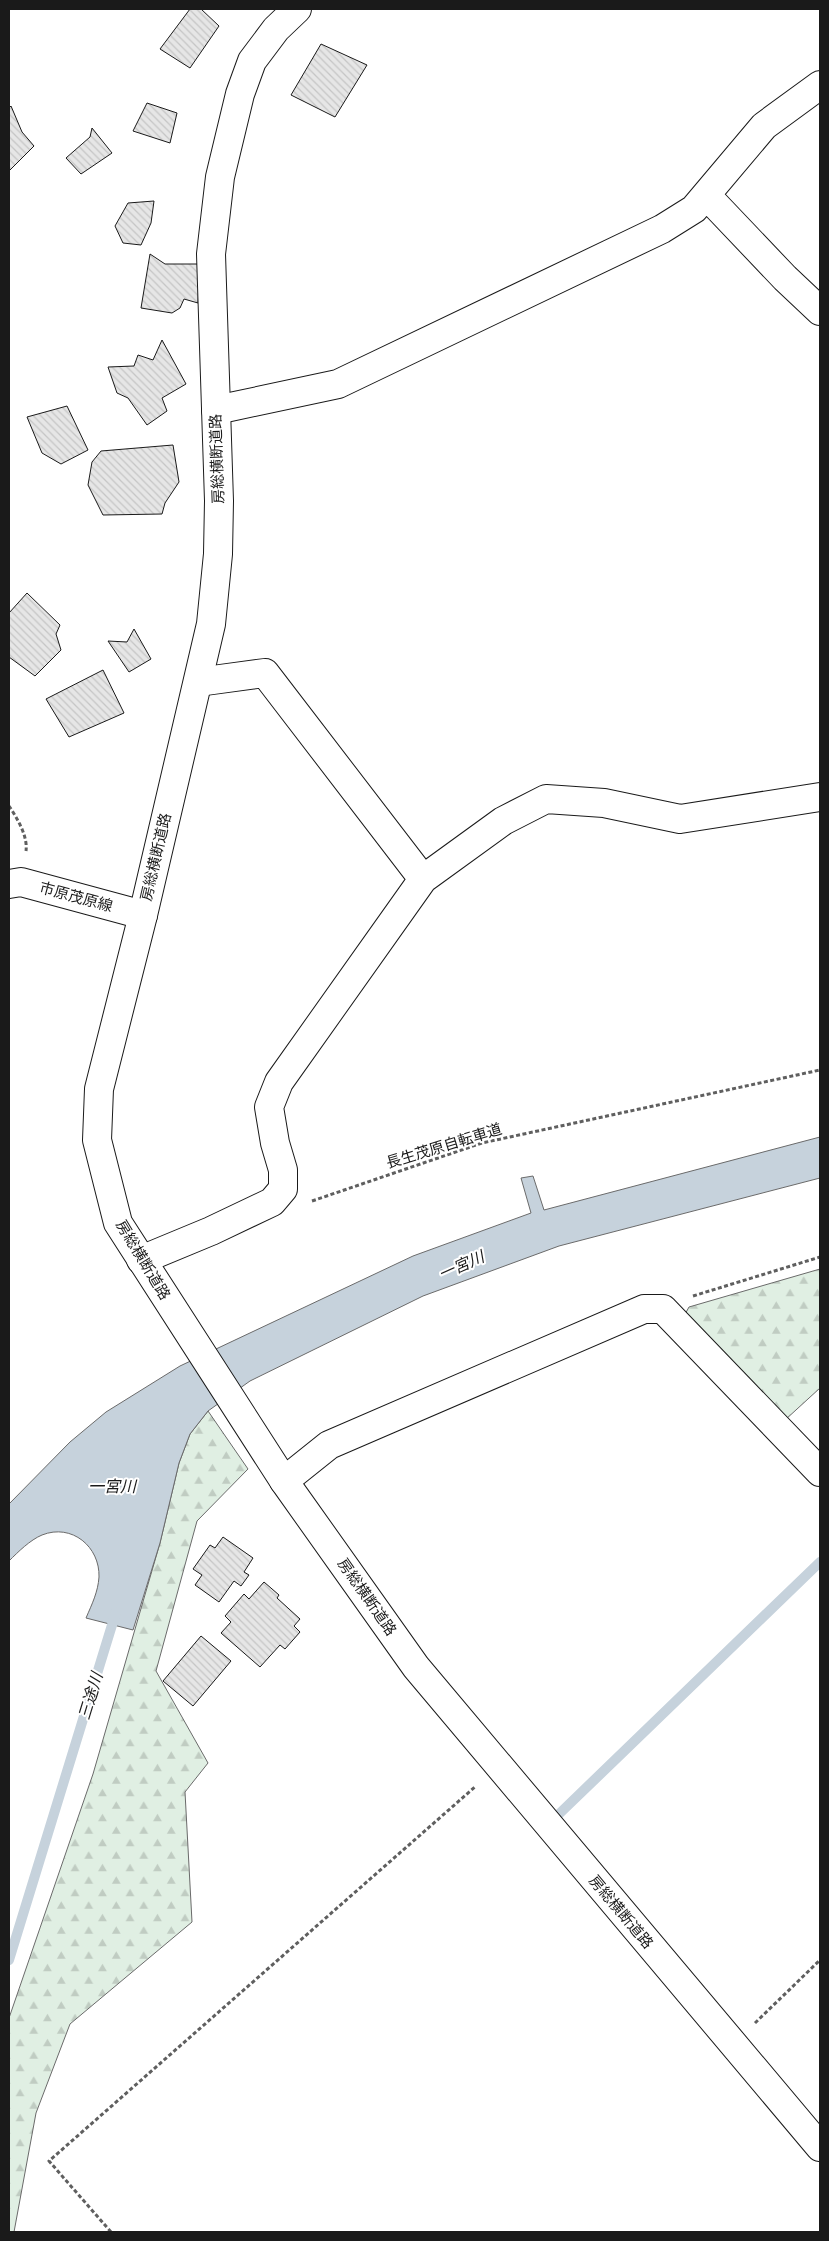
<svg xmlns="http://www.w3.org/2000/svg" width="829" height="2241" font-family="Arial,'Noto Sans JP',sans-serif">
<defs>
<pattern id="forest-firs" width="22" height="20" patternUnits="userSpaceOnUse" patternTransform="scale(1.25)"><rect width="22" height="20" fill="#e0efe3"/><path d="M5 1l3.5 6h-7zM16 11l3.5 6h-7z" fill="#c0ccc2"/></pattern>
<pattern id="building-back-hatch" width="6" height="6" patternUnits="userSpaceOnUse" patternTransform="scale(1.25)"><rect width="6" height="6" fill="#e6e6e6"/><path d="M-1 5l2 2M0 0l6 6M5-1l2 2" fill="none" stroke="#c5c5c5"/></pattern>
</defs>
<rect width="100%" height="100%" fill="#fff"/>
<path fill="url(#forest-firs)" stroke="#6a6a6a" d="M 820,1269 L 820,1388 L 785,1420 L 684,1316 L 689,1307 Z
M 208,1411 L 248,1469 L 197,1521 L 156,1671 L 208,1763 L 185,1792 L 192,1922 L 70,2024 L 36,2113 L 14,2232 L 9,2232 L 9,2018 L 93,1774 L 160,1543 L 179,1463 L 190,1434 Z"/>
<path fill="#c6d2dc" stroke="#6a6a6a" d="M 820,1137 L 820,1178 L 559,1246 L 423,1296 L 250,1381 L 208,1411 L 190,1434 L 179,1463 L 160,1543 L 133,1630 L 86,1618 C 92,1604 98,1592 99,1577 C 100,1547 72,1523 42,1535 C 30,1540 18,1552 9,1561 L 9,1504 L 70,1442 L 106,1412 L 180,1366 L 413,1256 L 531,1213 L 521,1178 L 533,1176 L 544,1210 Z"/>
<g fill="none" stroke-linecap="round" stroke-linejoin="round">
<path stroke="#c6d2dc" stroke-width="10" d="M 559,1814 L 820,1562
M 9,1960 L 116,1612"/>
</g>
<path fill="url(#building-back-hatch)" stroke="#1a1a1a" d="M 190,9 L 201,9 L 219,26 L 190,68 L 160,49 Z
M 321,44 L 367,65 L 335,117 L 291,95 Z
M 147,103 L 177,113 L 170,143 L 133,131 Z
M 11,106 L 22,132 L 34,146 L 9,171 L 9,108 Z
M 92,128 L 112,153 L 81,174 L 66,158 L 90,137 Z
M 154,201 L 151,223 L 141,245 L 123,243 L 115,226 L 128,203 Z
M 150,254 L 165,264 L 200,264 L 198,303 L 184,299 L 180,308 L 172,313 L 141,308 Z
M 162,340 L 186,384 L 162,398 L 167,411 L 147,425 L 128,398 L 117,393 L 108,367 L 134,366 L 138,355 L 153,360 Z
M 67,406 L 88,450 L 61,464 L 42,453 L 27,417 Z
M 173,445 L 179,482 L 165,503 L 162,514 L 103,515 L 88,485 L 92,462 L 101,451 Z
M 27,593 L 60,625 L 56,634 L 61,650 L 35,676 L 9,657 L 9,613 Z
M 134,629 L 151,659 L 129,672 L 108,641 L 127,642 Z
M 103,670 L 124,713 L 69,737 L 46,699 Z
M 223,1537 L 253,1558 L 244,1572 L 249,1575 L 241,1586 L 234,1581 L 219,1602 L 195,1585 L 202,1575 L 193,1569 L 210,1545 L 215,1548 Z
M 264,1582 L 279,1595 L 277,1598 L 300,1619 L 294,1626 L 300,1632 L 285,1649 L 280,1645 L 260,1667 L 221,1633 L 231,1622 L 225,1616 L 244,1594 L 249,1599 Z
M 201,1636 L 231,1661 L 193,1706 L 163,1681 Z"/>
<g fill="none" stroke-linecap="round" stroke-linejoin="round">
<g stroke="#1a1a1a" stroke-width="30">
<path id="minor" d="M 707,196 L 785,278 L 820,311
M 216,410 L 338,384 L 662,229 L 694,209 L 764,126 L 820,85
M 198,682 L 265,673 L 423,879
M 141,1260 L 211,1231 L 272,1202 L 283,1189 L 283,1170 L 275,1143 L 269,1107 L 279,1082 L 423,879 L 503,821 L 546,799 L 604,803 L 680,819 L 820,797
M 284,1481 L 329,1445 L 644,1309 L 663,1309 L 820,1472"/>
</g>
<g stroke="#1a1a1a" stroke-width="30">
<path id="major" d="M 9,884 L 21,882 L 143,915"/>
</g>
<g stroke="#1a1a1a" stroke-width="30">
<path id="highway" d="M 297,9 L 276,29 L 252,61 L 240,94 L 220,177 L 211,254 L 219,501 L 218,554 L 211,624 L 143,915 L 99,1089 L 97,1140 L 118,1223 L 284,1481 L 416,1667 L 820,2147"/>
</g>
<path stroke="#5f5f5f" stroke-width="3" stroke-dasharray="4 2.5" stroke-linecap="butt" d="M 9,806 C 17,818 28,836 26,851
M 312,1201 L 482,1143 L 820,1070
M 693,1296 L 820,1257
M 755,2023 L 820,1960
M 111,2232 L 49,2161 L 476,1786"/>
<use href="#minor" stroke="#fff" stroke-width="28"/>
<use href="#major" stroke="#fff" stroke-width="28"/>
<use href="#highway" stroke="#fff" stroke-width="28"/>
</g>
<g text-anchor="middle" stroke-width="4" stroke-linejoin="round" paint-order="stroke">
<g font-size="15" fill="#1a1a1a" stroke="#fff">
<text transform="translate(217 459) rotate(-92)" y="5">房総横断道路</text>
<text transform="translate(156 857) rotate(-77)" y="5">房総横断道路</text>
<text transform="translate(76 897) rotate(15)" y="5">市原茂原線</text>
<text transform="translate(444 1146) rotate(-17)" y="5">長生茂原自転車道</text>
<text transform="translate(143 1260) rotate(59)" y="5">房総横断道路</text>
<text transform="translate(367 1597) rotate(55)" y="5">房総横断道路</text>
<text transform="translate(621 1912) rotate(50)" y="5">房総横断道路</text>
</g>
<g font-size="16" font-style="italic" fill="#1a1a1a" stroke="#fff">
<text transform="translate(461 1265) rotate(-24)" y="6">一宮川</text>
<text x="112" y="1492">一宮川</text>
<text transform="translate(90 1696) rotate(-73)" y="6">三途川</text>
</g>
</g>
<rect width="829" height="2241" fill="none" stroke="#1a1a1a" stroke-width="20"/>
</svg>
